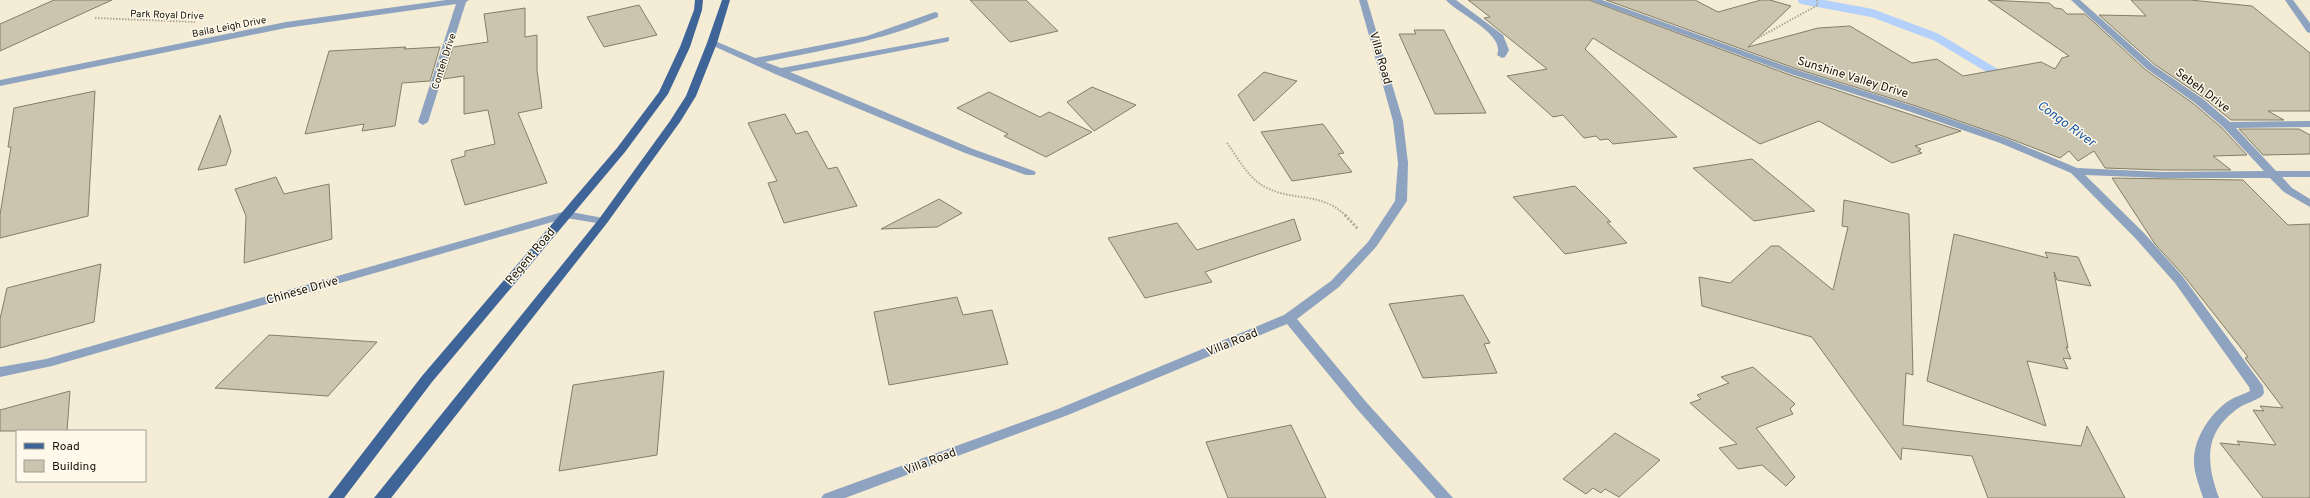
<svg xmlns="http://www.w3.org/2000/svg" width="2310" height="498" font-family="Overpass,sans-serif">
<rect width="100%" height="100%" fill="#f4ecd5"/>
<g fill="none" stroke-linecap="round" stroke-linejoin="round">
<path stroke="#b3d1fa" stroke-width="8" d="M 1802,0 L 1872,13 L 1936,37 L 2003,77"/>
</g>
<path fill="#cbc4ae" stroke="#847d68" d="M 54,0 L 112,0 L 0,51 L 0,24 Z
M 970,0 L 1026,0 L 1058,31 L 1010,42 Z
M 1468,0 L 1589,0 L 1790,75 L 1961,131 L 1915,146 L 1921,149 L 1918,151 L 1922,153 L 1892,163 L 1819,121 L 1760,144 L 1593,38 L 1585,49 L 1677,137 L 1613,144 L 1608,139 L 1600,140 L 1596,136 L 1584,138 L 1563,115 L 1553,117 L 1507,76 L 1547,69 L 1484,18 L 1490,17 Z
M 1606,0 L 1695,0 L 1718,12 L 1761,0 L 1770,0 L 1791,6 L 1748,47 L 1818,28 L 1850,26 L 1912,63 L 1937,59 L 1963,76 L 2041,62 L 2055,69 L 2062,58 L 2069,56 L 1988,0 L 2049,3 L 2055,8 L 2062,9 L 2067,14 L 2085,14 L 2146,70 L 2194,104 L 2222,128 L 2247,155 L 2213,156 L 2231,170 L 2162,170 L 2105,168 L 2094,151 L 2078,161 L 2069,151 L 2060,158 L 2008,138 L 1916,106 L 1797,69 Z
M 2131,0 L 2190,0 L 2252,6 L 2310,53 L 2310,111 L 2268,111 L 2284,120 L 2231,120 L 2204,98 L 2154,64 L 2099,15 L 2146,16 Z
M 639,5 L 657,35 L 604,47 L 587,17 Z
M 525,8 L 525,37 L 537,35 L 537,70 L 542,108 L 518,113 L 547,183 L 465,205 L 451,160 L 465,156 L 465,151 L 495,144 L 488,110 L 464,114 L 464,76 L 443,79 L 453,47 L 488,42 L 484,14 Z
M 1414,30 L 1444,30 L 1486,113 L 1435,114 L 1399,34 L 1416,34 Z
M 406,47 L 404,49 L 440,47 L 430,81 L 402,83 L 395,126 L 362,131 L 364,124 L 305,134 L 329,51 Z
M 1264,72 L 1297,81 L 1254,121 L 1238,95 Z
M 1092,87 L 1136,105 L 1094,131 L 1067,102 Z
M 95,91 L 88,216 L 0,238 L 0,215 L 11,147 L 8,147 L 14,108 Z
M 989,92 L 1040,117 L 1049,112 L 1092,132 L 1046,157 L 1004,136 L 1008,134 L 957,108 Z
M 785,114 L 796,134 L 807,131 L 828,169 L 837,167 L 857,206 L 784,223 L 768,183 L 777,181 L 748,123 Z
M 220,115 L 231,151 L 226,165 L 198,170 Z
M 1323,124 L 1344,153 L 1338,154 L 1352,172 L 1292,181 L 1261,132 Z
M 2239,129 L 2299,129 L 2310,135 L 2310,154 L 2263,155 Z
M 1752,159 L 1796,195 L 1815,211 L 1754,221 L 1693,168 Z
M 276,177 L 284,194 L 329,184 L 332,239 L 244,263 L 246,216 L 235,189 Z
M 2112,178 L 2243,180 L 2288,225 L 2310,224 L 2310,498 L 2263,498 L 2220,443 L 2240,445 L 2237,441 L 2276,445 L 2253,410 L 2264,411 L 2260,406 L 2283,408 L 2245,358 L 2248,357 L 2184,276 L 2155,244 Z
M 1575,186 L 1611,222 L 1607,222 L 1627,243 L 1565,254 L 1513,197 Z
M 939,199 L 962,213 L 937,227 L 881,229 Z
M 1844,200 L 1909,214 L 1913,375 L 1906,373 L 1903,425 L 2081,446 L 2087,426 L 2125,498 L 1988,498 L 1972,456 L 1902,448 L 1901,460 L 1812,337 L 1702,306 L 1699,277 L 1730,283 L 1771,246 L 1779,246 L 1833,290 L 1848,227 L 1842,226 Z
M 1294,219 L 1301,240 L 1205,272 L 1212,282 L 1145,298 L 1108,238 L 1177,223 L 1197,250 Z
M 1954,234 L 2048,258 L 2045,252 L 2078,257 L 2091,286 L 2057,280 L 2054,272 L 2068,348 L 2066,347 L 2071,359 L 2063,358 L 2068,369 L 2027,361 L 2046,426 L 1927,381 Z
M 101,264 L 94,322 L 0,348 L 0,319 L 7,288 Z
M 1463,295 L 1490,343 L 1484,344 L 1497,373 L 1423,378 L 1389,304 Z
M 957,297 L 963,315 L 992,310 L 1008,364 L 889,385 L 874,312 Z
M 269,335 L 377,342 L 328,396 L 215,388 Z
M 1753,367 L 1795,404 L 1790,409 L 1793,414 L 1756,428 L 1795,477 L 1786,486 L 1762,465 L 1738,469 L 1719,448 L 1737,444 L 1690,403 L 1701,399 L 1697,395 L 1729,383 L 1721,377 Z
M 664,371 L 657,455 L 559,471 L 573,385 Z
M 70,391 L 67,431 L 0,431 L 0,410 Z
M 1291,425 L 1326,498 L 1228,498 L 1206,442 Z
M 1615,433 L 1660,460 L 1619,497 L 1605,489 L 1601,493 L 1593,488 L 1586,494 L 1563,479 Z"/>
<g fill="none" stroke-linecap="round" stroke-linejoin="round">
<path stroke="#aea896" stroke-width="2" stroke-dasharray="1.5 1.5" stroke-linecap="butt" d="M 95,18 L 195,22
M 1758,38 L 1818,5 L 1817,0
M 1227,143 C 1238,158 1248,178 1265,187 C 1293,202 1321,191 1346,216"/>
<path stroke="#aea896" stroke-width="3" stroke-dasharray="2 2" stroke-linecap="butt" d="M 1345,215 L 1358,229"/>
<path fill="#8da3c0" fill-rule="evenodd" d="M 446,0 L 469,0 L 466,2 L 428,122 L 423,125 L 418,122 L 456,4 L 286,28 L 0,86 L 0,80 L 286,22 Z
M 1359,0 L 1367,0 L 1403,121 L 1408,163 L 1407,201 L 1376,247 L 1339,287 L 1297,319 L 1367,403 L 1453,498 L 1436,498 L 1357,409 L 1287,324 L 1068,415 L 845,498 L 821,498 L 824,494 L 1058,409 L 1284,315 L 1331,281 L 1368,242 L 1395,201 L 1398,163 L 1393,121 Z
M 1446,0 L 1456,0 L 1503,35 L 1509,50 L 1505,57 L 1502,58 L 1497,55 C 1506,34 1458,14 1446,0 Z
M 1590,0 L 1602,0 L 1797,70 L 1916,107 L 2008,139 L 2077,168 L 2162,172 L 2264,171 L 2223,127 L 2195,103 L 2147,69 L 2071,0 L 2080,0 L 2153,65 L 2203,99 L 2230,122 L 2310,121 L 2310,127 L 2236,128 L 2276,171 L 2310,171 L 2310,177 L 2282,177 L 2292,188 L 2310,199 L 2310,207 L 2284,192 L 2270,178 L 2162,178 L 2085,175 L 2144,233 L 2183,277 L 2263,386 L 2264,393 L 2262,396 C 2255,401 2247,403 2240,407 C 2203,432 2206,462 2219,498 L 2203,498 C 2200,487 2194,474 2194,462 C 2193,439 2211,412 2230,400 C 2236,396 2243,395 2250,391 L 2249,387 L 2175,283 L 2136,239 L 2071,173 L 2000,143 L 1908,111 L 1791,74 Z
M 2285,0 L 2293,0 L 2310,23 L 2310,33 L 2307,32 Z
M 935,12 L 938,13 L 938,17 C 882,41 824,50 765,62 L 781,68 L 949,37 L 949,41 L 946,42 L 790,72 L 973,149 L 1034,171 L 1036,173 L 1034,175 L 1026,175 L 965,153 L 775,74 L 707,43 L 709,41 L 715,41 L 755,58 L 867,36 Z
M 566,211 L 603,218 L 609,221 L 603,224 L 566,218 L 52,366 L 0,377 L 0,367 L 46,359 Z"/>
<path fill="#3f6498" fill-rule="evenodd" d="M 695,0 L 703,0 L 702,10 L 690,47 L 668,94 L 625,152 L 432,382 L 344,498 L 328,498 L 422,376 L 617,148 L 659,92 L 680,47 L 694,10 Z
M 722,0 L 730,0 L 717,43 L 696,96 L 680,122 L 607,223 L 391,498 L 374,498 L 599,219 L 670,121 L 686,96 L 707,43 Z"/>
</g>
<g text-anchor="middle" stroke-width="3" stroke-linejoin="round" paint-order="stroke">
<g font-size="10" fill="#16130b" stroke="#fef9eb">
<text transform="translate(167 14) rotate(2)" y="4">Park Royal Drive</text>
<text transform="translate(229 26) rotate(-11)" y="4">Baila Leigh Drive</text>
<text transform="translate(443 61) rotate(-72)" y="4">Conteh Drive</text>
</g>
<g font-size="12" fill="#16130b" stroke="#fef9eb">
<text transform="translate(1381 58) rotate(74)" y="4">Villa Road</text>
<text transform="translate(1853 77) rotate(17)" y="4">Sunshine Valley Drive</text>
<text transform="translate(2203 90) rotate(37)" y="4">Sebeh Drive</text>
<text transform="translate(530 256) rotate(-50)" y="4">Regent Road</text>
<text transform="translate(302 290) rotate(-16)" y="4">Chinese Drive</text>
<text transform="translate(1232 342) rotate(-22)" y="4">Villa Road</text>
<text transform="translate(930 461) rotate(-21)" y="4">Villa Road</text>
</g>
<g font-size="13" font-style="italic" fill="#1654a2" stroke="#fef9eb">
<text transform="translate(2067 123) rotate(36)" y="5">Congo River</text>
</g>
</g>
<rect x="16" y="430" width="130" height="52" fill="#fef9eb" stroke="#a19d91"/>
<rect x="24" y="443" width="20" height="6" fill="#3f6498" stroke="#a19d91"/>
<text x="52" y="450" font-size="12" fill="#16130b">Road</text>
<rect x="24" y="460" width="20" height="12" fill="#cbc4ae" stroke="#a19d91"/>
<text x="52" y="470" font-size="12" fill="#16130b">Building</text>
</svg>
